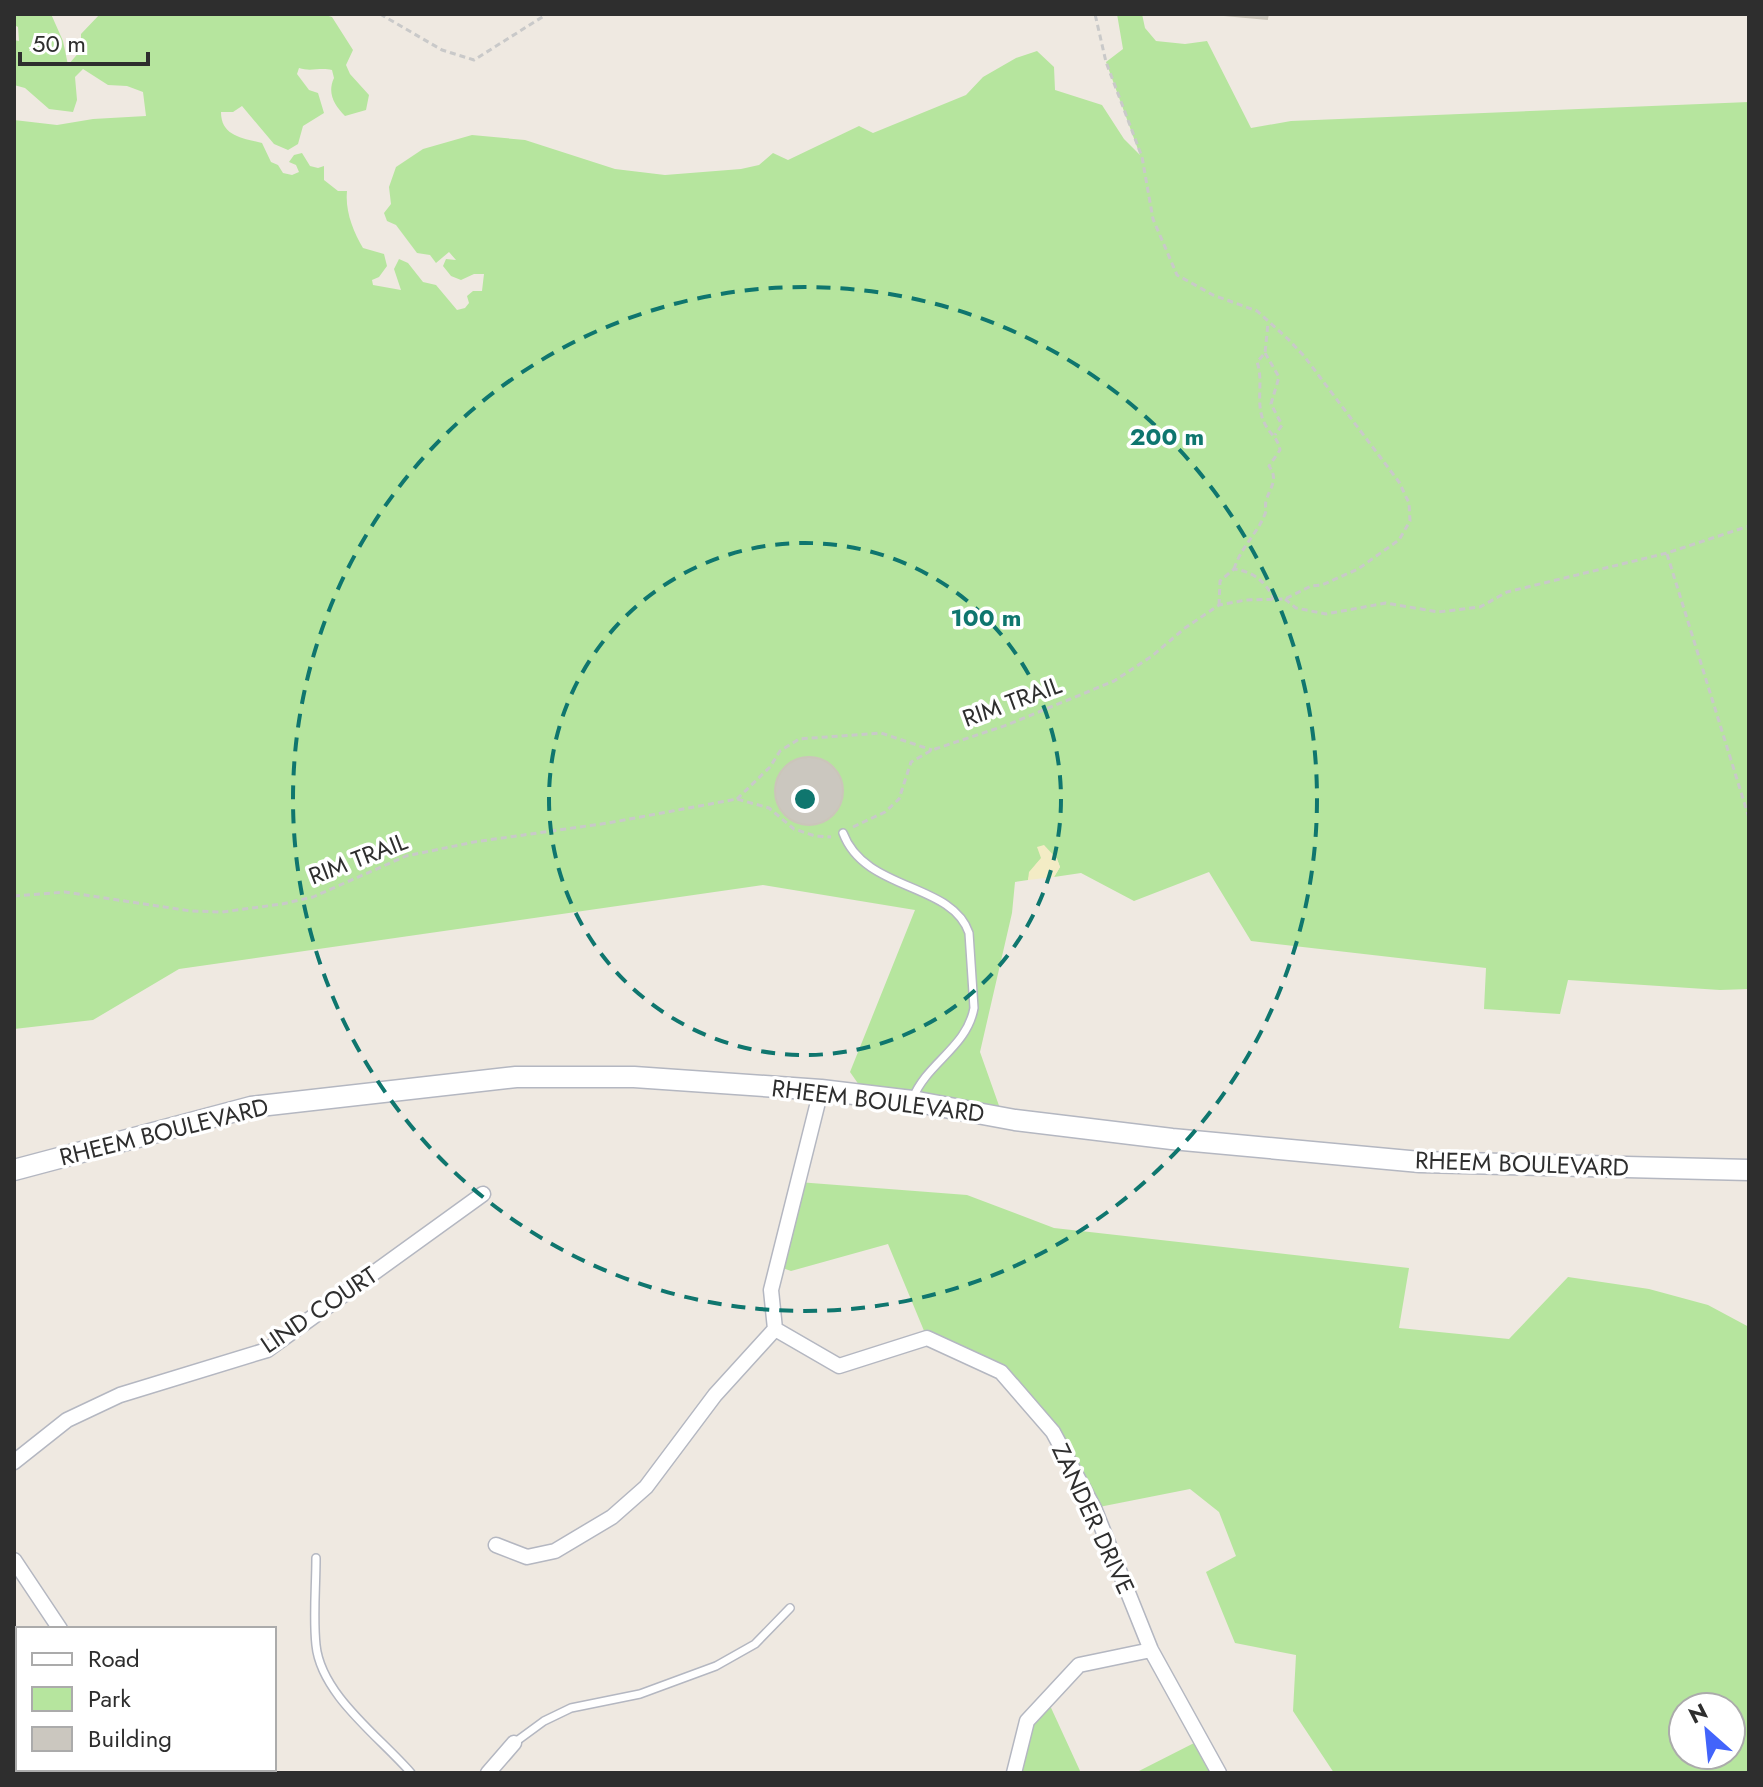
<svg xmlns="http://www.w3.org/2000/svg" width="1763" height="1787" font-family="Jost,sans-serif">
<rect width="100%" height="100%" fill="#efe9e1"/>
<path fill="#b6e59e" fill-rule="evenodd" d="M 14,14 L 51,14 L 63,41 L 68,65 L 81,50 L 81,34 L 100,14 L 322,14 L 332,17 L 353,50 L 346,65 L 350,74 L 369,95 L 366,110 L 345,116 C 334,105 327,93 334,78 L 332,70 C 320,67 311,72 299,68 L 297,74 L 309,90 L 318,93 L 324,113 L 303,126 L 298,144 L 288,150 L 274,144 L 242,106 L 233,112 L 221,112 C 221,136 242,138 262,143 L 271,162 L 278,165 L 283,173 L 292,175 L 299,172 L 296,165 L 289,162 L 294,155 L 302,153 L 310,166 L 318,168 L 324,166 L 324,180 L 338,191 L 347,191 C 345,211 353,231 363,248 L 384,254 L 387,266 L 379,277 L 372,280 L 373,285 L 401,290 L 394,269 L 399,259 L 408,263 L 423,282 L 436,285 L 457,310 L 465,308 L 469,303 L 467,296 L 473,291 L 482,291 L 484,274 L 474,274 L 461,280 L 451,276 L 443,266 L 446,259 L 456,260 L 449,252 L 436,263 L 430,255 L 417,253 L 396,225 L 387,221 L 384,213 L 391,204 L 389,187 L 396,167 L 423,149 L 472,135 L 525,140 L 615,169 L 665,175 L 741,169 L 759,165 L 773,153 L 788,160 L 859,126 L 873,133 L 966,95 L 983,77 L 1016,58 L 1037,51 L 1054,67 L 1055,90 L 1102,105 L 1124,139 L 1140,155 L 1106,62 L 1123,49 L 1117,14 L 1142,14 L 1145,28 L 1156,41 L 1185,44 L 1207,41 L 1251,128 L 1291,121 L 1749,102 L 1749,989 L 1720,990 L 1568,980 L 1560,1014 L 1484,1009 L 1486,968 L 1251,941 L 1209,872 L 1134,901 L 1081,873 L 1054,877 L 1060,867 L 1057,859 L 1049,854 C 1040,858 1030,870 1028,880 L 1015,882 L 1012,913 L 980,1052 L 1003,1117 L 866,1095 L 850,1072 L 915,910 L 763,885 L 179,969 L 93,1020 L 14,1029 L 14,120 L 57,125 L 93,119 L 146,116 L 143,92 L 127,86 L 108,85 L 83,69 L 75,77 L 77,100 L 73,112 L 49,109 L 25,88 L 14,85 L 14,40 L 19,41 L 18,27 L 14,25 Z
M 798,1182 L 967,1195 L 1054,1228 L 1409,1268 L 1399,1328 L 1509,1339 L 1568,1277 L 1649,1289 L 1708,1305 L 1749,1327 L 1749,1773 L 1334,1773 L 1293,1711 L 1296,1655 L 1235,1643 L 1206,1572 L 1236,1556 L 1219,1512 L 1190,1489 L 1094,1508 L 1053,1432 L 1001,1372 L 927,1338 L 888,1244 L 791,1271 L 777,1266 ZM 1683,1707 L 1731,1707 L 1731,1755 L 1683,1755 Z
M 18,1667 L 18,1764 L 14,1758 L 14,1668 Z
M 1047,1699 L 1081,1773 L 1014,1773 L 1027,1721 Z
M 1200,1740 L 1219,1773 L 1135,1773 Z
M 21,1769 L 124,1769 L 122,1773 L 24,1773 Z"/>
<path fill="#f3ecc5" d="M 1044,845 L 1057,859 L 1060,867 L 1054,877 L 1028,880 L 1029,872 L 1041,858 L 1037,847 Z"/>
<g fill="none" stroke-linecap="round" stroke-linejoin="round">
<path stroke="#75cff0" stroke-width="5" d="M 14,1630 L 18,1639
M 81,1769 L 81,1773"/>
</g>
<path fill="#cbc7bf" stroke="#cbc5ba" stroke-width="2" d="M 1213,14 L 1268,14 L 1267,19 Z
M775 791a34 34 0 1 1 68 0a34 34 0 1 1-68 0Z"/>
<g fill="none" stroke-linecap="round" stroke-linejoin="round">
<g stroke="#b4b7c1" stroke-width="10">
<path id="lane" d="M 843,833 C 865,892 952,882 969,933 L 974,1008 C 967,1047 927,1063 913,1098
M 316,1558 C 316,1587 313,1617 316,1645 C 321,1695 380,1737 411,1773
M 514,1743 L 544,1721 L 571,1708 L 640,1694 L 716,1666 L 755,1644 L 790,1608"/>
</g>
<g stroke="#b4b7c1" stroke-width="17">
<path id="street" d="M 821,1090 L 771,1290 L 775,1329 L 839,1366 L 927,1338 L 1001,1372 L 1053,1432 L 1094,1508 L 1151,1650 L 1219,1773
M 14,1462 L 67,1420 L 120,1395 L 267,1350 L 483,1194
M 496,1545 L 527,1557 L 555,1551 L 612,1517 L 646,1487 L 715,1395 L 775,1329
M 14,1560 L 60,1629
M 14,1668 L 18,1667
M 164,1769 L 167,1773
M 488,1773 L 514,1743
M 1014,1773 L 1027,1721 L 1079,1665 L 1151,1650"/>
</g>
<g stroke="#b4b7c1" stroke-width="23">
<path id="secondary" d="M 14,1170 L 251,1107 L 516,1077 L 634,1077 L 821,1090 L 912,1101 L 1015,1120 L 1172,1139 L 1420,1162 L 1749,1170"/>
</g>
<path stroke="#c9c9c9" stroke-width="3" stroke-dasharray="6 4" stroke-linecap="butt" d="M 380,14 L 442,50 L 474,60 L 547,14
M 1265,353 L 1279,377 L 1271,404 L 1282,425 L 1275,435
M 1667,554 L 1749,818
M 1234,569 C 1241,547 1257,534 1265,514 C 1268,505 1264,510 1266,501 C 1270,487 1279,480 1269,466 L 1280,450 C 1278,437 1269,434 1264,422 C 1255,403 1264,381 1257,362 L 1265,353 L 1268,323
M 1285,599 L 1296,608 L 1326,614 L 1386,603 L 1438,612 L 1480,607 L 1507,592 L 1667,553 L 1749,526
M 1219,605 L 1220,581 L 1234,569 C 1254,572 1265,581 1274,599
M 737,799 L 770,767 L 780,751 L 799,739 L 881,733 L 932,750
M 853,827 L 885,812 L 899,799 L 911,762 L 932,750 L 1007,725 L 1114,681 L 1152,656 L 1185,628 L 1219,605 L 1246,600 L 1285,599 L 1311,586 L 1322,585 L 1358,569 L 1399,540 L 1410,521 L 1409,503 L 1399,482 L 1304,356 L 1288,339 L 1257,311 L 1213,295 L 1177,275 L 1153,219 L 1142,157 L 1106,62 L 1095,14
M 14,896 L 65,892 L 191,911 L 222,912 L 282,904 L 313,897 L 406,856 L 474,842 L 608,823 L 737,799 L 769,808 L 794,829 L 815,836 L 831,837"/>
<use href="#lane" stroke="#fff" stroke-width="7"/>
<use href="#street" stroke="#fff" stroke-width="14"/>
<use href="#secondary" stroke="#fff" stroke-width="20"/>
</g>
<g fill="none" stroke="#0f766e" stroke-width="4" stroke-dasharray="14 10">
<circle cx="805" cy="799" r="256"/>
<circle cx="805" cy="799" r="512"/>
</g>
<g text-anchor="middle" stroke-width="7" stroke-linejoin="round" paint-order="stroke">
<g font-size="24" fill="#2e2e2e" stroke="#fff">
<text transform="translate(1012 702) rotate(-20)" y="8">RIM TRAIL</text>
<text transform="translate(358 859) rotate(-21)" y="8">RIM TRAIL</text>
<text transform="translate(878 1101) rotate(7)" y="8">RHEEM BOULEVARD</text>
<text transform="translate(164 1132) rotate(-14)" y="8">RHEEM BOULEVARD</text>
<text transform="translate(1522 1164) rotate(2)" y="8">RHEEM BOULEVARD</text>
<text transform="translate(319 1310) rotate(-34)" y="8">LIND COURT</text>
<text transform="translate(1093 1519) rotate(65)" y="8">ZANDER DRIVE</text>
</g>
</g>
<circle cx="805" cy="799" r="12" fill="#0f766e" stroke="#fff" stroke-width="4"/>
<g font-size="24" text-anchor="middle" font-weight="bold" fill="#0f766e" stroke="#fff" stroke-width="7" stroke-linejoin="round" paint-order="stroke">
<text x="1167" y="445">200 m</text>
<text x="986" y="626">100 m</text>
</g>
<rect width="1763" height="1787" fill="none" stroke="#2e2e2e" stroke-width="32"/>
<rect x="16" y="1627" width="260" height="144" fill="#ffffff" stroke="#ababab" stroke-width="2"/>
<rect x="32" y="1653" width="40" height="12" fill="#ffffff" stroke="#ababab" stroke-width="2"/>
<text x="88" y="1667" font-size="24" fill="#2e2e2e">Road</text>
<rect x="32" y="1687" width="40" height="24" fill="#b6e59e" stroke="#ababab" stroke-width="2"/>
<text x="88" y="1707" font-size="24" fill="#2e2e2e">Park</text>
<rect x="32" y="1727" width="40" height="24" fill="#cbc7bf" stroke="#ababab" stroke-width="2"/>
<text x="88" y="1747" font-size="24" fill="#2e2e2e">Building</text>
<g transform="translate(1707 1731) rotate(333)"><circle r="38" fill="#ffffff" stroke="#ababab" stroke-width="2"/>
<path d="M0-6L14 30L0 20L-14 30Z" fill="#4264fb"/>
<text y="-12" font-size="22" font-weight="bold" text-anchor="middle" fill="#2e2e2e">N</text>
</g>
<path d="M20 52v12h128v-12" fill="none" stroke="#2e2e2e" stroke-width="4"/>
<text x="32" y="52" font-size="24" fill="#2e2e2e" stroke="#ffffff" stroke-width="6" paint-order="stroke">50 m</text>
</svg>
